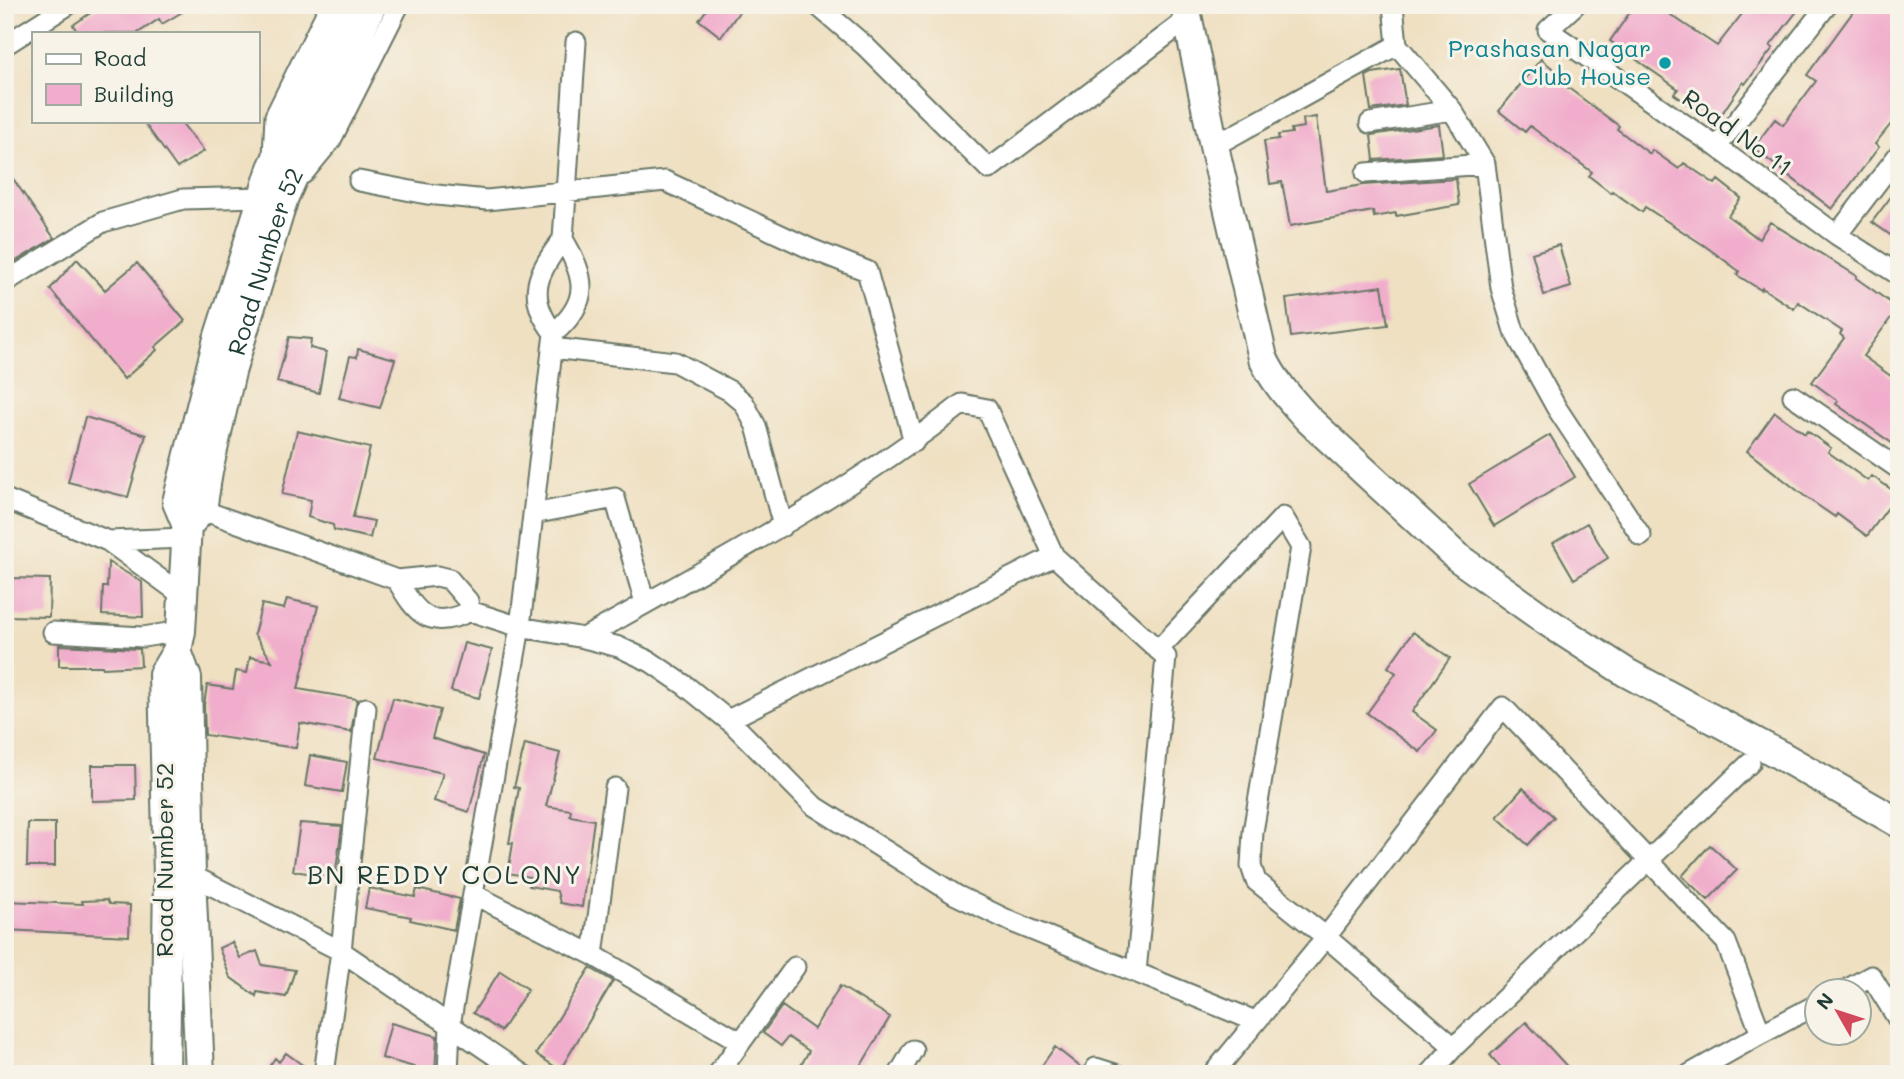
<svg xmlns="http://www.w3.org/2000/svg" width="1904" height="1079" font-family="Mali,sans-serif">
<rect width="100%" height="100%" fill="#f7f3e8"/>
<filter id="ink" filterUnits="userSpaceOnUse"><feTurbulence type="fractalNoise" baseFrequency=".0143" numOctaves="2"/><feDisplacementMap in="SourceGraphic" scale="14" xChannelSelector="R" yChannelSelector="G"/><feConvolveMatrix kernelMatrix="1 2 1 2 8 2 1 2 1" color-interpolation-filters="sRGB"/></filter>
<filter id="wash" filterUnits="userSpaceOnUse"><feTurbulence type="fractalNoise" baseFrequency=".00686" numOctaves="4" result="noise"/><feDisplacementMap in="SourceGraphic" scale="28" xChannelSelector="R" yChannelSelector="G"/><feGaussianBlur stdDeviation="1.57" result="paint"/><feColorMatrix in="noise" values="0 0 0 0 0 0 0 0 0 0 0 0 0 0 0 0 0 1.4 0 .05"/><feComposite in="paint" operator="in"/></filter>
<g filter="url(#wash)">
<rect width="100%" height="100%" fill="#efe0c2"/>
<g id="blocks">
<path fill="#f1adcc" d="M 102,5 L 194,5 L 162,24 L 159,19 L 138,33 L 78,33 L 73,25 Z
M 710,5 L 744,5 L 721,37 L 699,20 Z
M 1635,5 L 1656,5 L 1717,46 L 1749,5 L 1802,5 L 1770,46 L 1773,48 L 1745,84 L 1743,82 L 1715,124 L 1674,94 L 1678,89 L 1610,41 Z
M 1858,5 L 1899,5 L 1899,114 L 1875,144 L 1879,147 L 1832,209 L 1753,148 L 1775,119 L 1783,125 L 1816,81 L 1807,75 Z
M 1541,59 L 1567,80 L 1563,84 L 1619,126 L 1617,129 L 1650,154 L 1652,150 L 1679,169 L 1684,163 L 1715,184 L 1718,180 L 1741,198 L 1728,216 L 1759,239 L 1770,222 L 1857,276 L 1856,278 L 1898,308 L 1863,356 L 1899,382 L 1899,448 L 1836,404 L 1838,401 L 1812,382 L 1844,338 L 1840,334 L 1842,331 L 1798,302 L 1794,309 L 1762,288 L 1761,290 L 1737,275 L 1739,271 L 1705,246 L 1645,207 L 1642,212 L 1612,191 L 1611,193 L 1589,176 L 1592,172 L 1530,126 L 1525,132 L 1499,111 Z
M 1400,69 L 1406,105 L 1371,110 L 1366,76 L 1372,73 Z
M 1316,117 L 1326,191 L 1363,185 L 1456,179 L 1459,205 L 1396,216 L 1396,213 L 1374,217 L 1373,211 L 1290,226 L 1282,182 L 1270,184 L 1264,141 L 1279,139 L 1278,135 L 1292,133 L 1291,129 L 1304,127 L 1303,119 Z
M 143,121 L 180,121 L 204,151 L 177,168 Z
M 1439,125 L 1443,155 L 1374,160 L 1371,135 Z
M 5,167 L 54,238 L 16,261 L 5,245 Z
M 1899,186 L 1899,241 L 1872,222 Z
M 1559,245 L 1571,287 L 1544,295 L 1532,253 Z
M 77,259 L 105,290 L 137,263 L 185,321 L 155,347 L 157,350 L 124,379 L 50,289 Z
M 1382,286 L 1388,325 L 1291,337 L 1286,299 Z
M 289,337 L 311,339 L 310,348 L 326,352 L 319,393 L 277,382 Z
M 358,349 L 395,359 L 380,408 L 339,398 L 350,356 L 357,357 Z
M 1775,412 L 1805,434 L 1807,431 L 1831,448 L 1828,452 L 1868,481 L 1872,476 L 1898,494 L 1867,536 L 1837,514 L 1835,517 L 1807,498 L 1747,451 Z
M 85,417 L 146,435 L 128,497 L 68,482 Z
M 297,431 L 370,448 L 353,517 L 374,521 L 370,538 L 334,530 L 333,525 L 308,517 L 311,500 L 282,494 Z
M 1550,435 L 1575,477 L 1494,526 L 1469,484 Z
M 1587,523 L 1608,558 L 1574,579 L 1553,543 Z
M 108,562 L 142,582 L 143,617 L 102,615 L 103,587 L 107,587 Z
M 7,578 L 50,579 L 49,617 L 6,616 Z
M 287,599 L 318,606 L 298,689 L 357,699 L 351,732 L 300,723 L 296,748 L 205,735 L 204,705 L 207,685 L 233,689 L 236,671 L 247,673 L 250,657 L 272,661 L 254,634 L 262,604 L 284,609 Z
M 1413,632 L 1450,658 L 1412,712 L 1437,730 L 1420,752 L 1367,713 L 1396,673 L 1388,667 Z
M 464,643 L 492,650 L 479,698 L 451,691 Z
M 59,645 L 140,649 L 141,666 L 103,668 L 102,666 L 59,666 Z
M 393,698 L 440,710 L 432,738 L 484,755 L 469,812 L 434,801 L 443,773 L 377,758 Z
M 525,744 L 560,753 L 546,806 L 571,810 L 570,816 L 594,820 L 582,907 L 560,903 L 557,891 L 529,886 L 530,877 L 508,873 L 513,843 L 509,843 L 519,788 L 514,787 Z
M 310,755 L 347,762 L 342,792 L 305,786 Z
M 92,765 L 135,765 L 136,800 L 92,801 Z
M 1523,788 L 1554,817 L 1528,845 L 1497,817 Z
M 28,823 L 55,823 L 55,866 L 27,866 Z
M 300,823 L 342,826 L 335,877 L 293,871 Z
M 1710,845 L 1737,870 L 1708,900 L 1682,876 Z
M 369,888 L 415,897 L 417,889 L 460,899 L 454,930 L 410,920 L 411,917 L 365,908 Z
M 107,900 L 109,904 L 130,905 L 129,936 L 5,930 L 5,901 L 83,904 L 82,901 Z
M 232,942 L 240,958 L 257,951 L 262,965 L 295,970 L 286,997 L 257,992 L 256,996 L 230,977 L 219,948 Z
M 590,968 L 613,981 L 560,1070 L 536,1054 Z
M 500,971 L 528,989 L 501,1031 L 473,1013 Z
M 840,986 L 890,1017 L 856,1074 L 796,1074 L 809,1051 L 788,1037 L 781,1046 L 763,1033 L 782,1006 L 814,1029 Z
M 1526,1022 L 1574,1074 L 1506,1074 L 1490,1055 Z
M 391,1023 L 437,1036 L 435,1073 L 382,1058 Z
M 1055,1047 L 1084,1070 L 1086,1074 L 1036,1074 Z
M 286,1053 L 312,1072 L 312,1074 L 264,1074 L 275,1058 L 279,1062 Z"/>
</g>
</g>
<g filter="url(#ink)">
<use href="#blocks" fill-opacity="0" stroke="#687666" stroke-width="2"/>
<g fill="none" stroke-linecap="round" stroke-linejoin="round">
<g stroke="#687666" stroke-width="23">
<path id="street" d="M 817,5 L 865,46 L 989,169 L 1188,19
M 1393,5 L 1397,45
M 1575,5 L 1548,30 L 1717,147 L 1837,235 L 1899,275
M 5,45 L 68,5
M 1370,123 L 1452,110
M 1214,146 L 1397,45 L 1452,110 L 1485,164 L 1501,288 L 1514,331 L 1556,407 L 1641,536
M 1717,147 L 1827,5
M 273,156 L 275,116 L 330,5
M 1366,173 L 1485,164
M 303,174 L 331,140 L 399,5
M 359,181 L 427,194 L 487,200 L 665,181 L 811,249 L 867,271 L 914,442
M 1837,235 L 1899,154
M 5,282 L 103,222 L 183,199 L 263,197
M 554,333 C 525,296 537,273 563,239
M 552,348 L 675,362 L 730,391 L 744,403 L 756,426 L 783,526
M 1793,396 L 1899,469
M 5,499 L 108,541 L 182,595
M 191,506 L 397,580 L 437,576 L 449,579 L 468,601 L 470,611
M 533,514 L 615,498 L 645,603
M 108,541 L 185,538
M 397,580 C 416,614 430,631 470,611 L 520,627 L 584,638 L 619,647 L 651,662 L 686,686 L 733,724 L 813,805 L 956,895 L 1012,922 L 1255,1021
M 53,632 L 143,637 L 181,631
M 584,638 C 713,565 845,496 962,404 L 987,409 L 1054,556 L 1166,657 L 1136,972
M 1158,650 L 1283,517 L 1301,547 L 1253,832 L 1251,866 L 1256,881 L 1326,937 L 1454,1047
M 728,720 L 1054,556
M 191,875 L 341,951 L 522,1074
M 473,894 L 593,955 L 739,1041
M 593,955 L 615,788
M 1842,992 L 1871,976 L 1899,1021
M 1096,1068 L 1115,1074
M 324,1074 L 341,951 L 366,708
M 448,1074 L 450,1025 L 520,627 L 554,333 C 591,301 586,278 563,239 L 576,42
M 718,1074 L 795,967
M 899,1074 L 913,1050
M 1213,1074 L 1326,937 L 1503,707 L 1726,942 L 1761,1034 L 1816,1005
M 1430,1074 L 1454,1047 L 1750,763
M 1690,1074 L 1761,1034"/>
</g>
<g stroke="#687666" stroke-width="32">
<g id="secondary">
<path d="M 1185,5 L 1214,146 L 1263,358 C 1274,382 1291,400 1308,419 L 1457,557 L 1548,622 L 1627,673 L 1780,755 L 1899,823"/>
<path d="M 187,526 L 177,502 L 218,339 L 272,168 L 349,5"/>
<path d="M 177,651 L 187,678 L 191,875 L 200,1074"/>
<path id="s1" d="M 165,1074 L 168,877 L 163,674 L 177,651 L 181,631 L 187,526 L 202,510 L 208,471 L 231,372 L 284,197 L 372,5"/>
</g>
</g>
<use href="#street" stroke="#fff" stroke-width="19"/>
<use href="#secondary" stroke="#fff" stroke-width="28"/>
</g>
</g>
<circle fill="#0f9aa8" stroke="#f7f3e8" stroke-width="2.5" cx="1665" cy="63" r="7"/>
<g text-anchor="middle" stroke-width="6" stroke-linejoin="round" paint-order="stroke">
<g font-size="24" fill="#0d838f" stroke="#f7f3e8" text-anchor="end">
<text x="1651" y="57">Prashasan Nagar<tspan x="1651" dy="28">Club House</tspan></text>
</g>
<g font-size="24" fill="#1f3d34" stroke="#f7f3e8">
<text transform="translate(1737 133) rotate(36)" y="8">Road No 11</text>
<text dy="8" stroke="none"><textPath href="#s1" startOffset="831">Road Number 52</textPath></text>
<text transform="translate(165 860) rotate(-90)" y="8">Road Number 52</text>
</g>
<g font-size="26" letter-spacing="2" fill="#1f3d34" stroke="#f7f3e8">
<text x="445" y="884">BN REDDY COLONY</text>
</g>
</g>
<rect width="1904" height="1079" fill="none" stroke="#f7f3e8" stroke-width="28"/>
<rect x="32" y="32" width="228" height="91" fill="#f7f3e8" stroke="#a1aaa0" stroke-width="2"/>
<rect x="46" y="54" width="35" height="10" fill="#ffffff" stroke="#a1aaa0" stroke-width="2"/>
<text x="94" y="66" font-size="21" fill="#1f3d34">Road</text>
<rect x="46" y="84" width="35" height="21" fill="#f1adcc" stroke="#a1aaa0" stroke-width="2"/>
<text x="94" y="102" font-size="21" fill="#1f3d34">Building</text>
<g transform="translate(1838 1012) rotate(309)"><circle r="33" fill="#f7f3e8" stroke="#a1aaa0" stroke-width="2"/>
<path d="M0-5L12 26L0 18L-12 26Z" fill="#d1495b"/>
<text y="-10" font-size="19" font-weight="bold" text-anchor="middle" fill="#1f3d34">N</text>
</g>
</svg>
